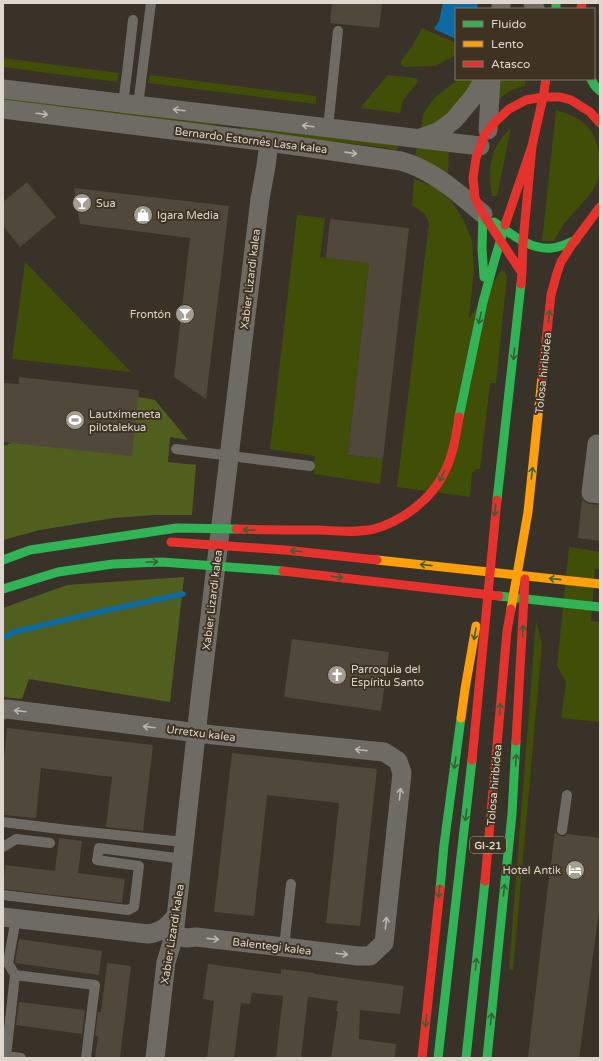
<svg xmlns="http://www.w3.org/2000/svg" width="603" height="1061" font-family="'Varela Round',sans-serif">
<rect width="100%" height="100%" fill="#383229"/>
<path fill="#414e08" d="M 422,28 L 456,43 L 456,55 L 435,66 L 404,67 L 401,65 L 401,61 L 413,45 Z
M 3,58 L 119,73 L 117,82 L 3,67 Z
M 150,75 L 316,96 L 316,104 L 148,83 Z
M 388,75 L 414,78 L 417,79 L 418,82 L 403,100 L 400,113 L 360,108 Z
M 459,79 L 476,79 L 443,122 L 421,130 L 423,114 L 435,97 Z
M 499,79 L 526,79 L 525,85 L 510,91 L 497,100 Z
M 3,98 L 216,123 L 215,127 L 3,101 Z
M 556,110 C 566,113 578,117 586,125 C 600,138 603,168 596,185 C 589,198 578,207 569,218 C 563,224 558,233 554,241 L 542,241 Z
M 241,127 L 398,145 L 397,151 L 387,148 L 241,130 Z
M 511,128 L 497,196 L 492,196 C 489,178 488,158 499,142 C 502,137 507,132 511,128 Z
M 417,147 L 449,151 L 448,173 L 415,156 Z
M 414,179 L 435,187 L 452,202 L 463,219 L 472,241 L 474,269 L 469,319 L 500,272 L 504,270 L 507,277 L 496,383 L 490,383 L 480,469 L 477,469 L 472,473 L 470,497 L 397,487 L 429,223 L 424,213 L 412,205 Z
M 297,215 L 325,218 L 320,257 L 369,263 L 348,455 L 383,459 L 380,484 L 314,474 L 315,456 L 270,449 Z
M 25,262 L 131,372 L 12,359 Z
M 569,547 L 600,552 L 600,569 L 595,569 L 591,621 L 600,622 L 600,722 L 561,718 L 566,682 L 557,666 Z
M 536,621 L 542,644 L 513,970 L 509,969 Z"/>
<path fill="#505f1d" d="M 138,397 L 155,400 L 188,440 L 170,437 L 168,462 L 196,465 L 192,515 L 155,515 L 114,518 L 40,530 L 3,540 L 3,446 Z
M 184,577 L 170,702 L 29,679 L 22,699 L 3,697 L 3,608 L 67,585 Z"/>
<path fill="#0e6aa2" d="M 443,3 L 478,3 L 477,9 L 456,9 L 456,39 L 434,29 L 439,21 Z"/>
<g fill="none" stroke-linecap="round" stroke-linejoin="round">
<path stroke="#0e6aa2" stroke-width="5.5" d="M 3,638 L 14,632 L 94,613 L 183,594"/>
</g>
<path fill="#50483b" d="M 332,3 L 382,3 L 379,28 L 330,23 Z
M 27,182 L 56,217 L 20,247 L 3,226 L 3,202 Z
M 74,188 L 229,206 L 206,399 L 174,377 L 190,238 L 80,224 Z
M 330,219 L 409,228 L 383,459 L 348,455 L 369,263 L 326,258 Z
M 19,377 L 139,390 L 132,456 L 3,442 L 3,383 L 19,384 Z
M 582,499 L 585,502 L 589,504 L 600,505 L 600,541 L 578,538 Z
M 292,639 L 389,652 L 381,711 L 284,697 Z
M 7,728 L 153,745 L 143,831 L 106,827 L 112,777 L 41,768 L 36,818 L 3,815 L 3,767 Z
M 232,753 L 377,769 L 360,926 L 326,923 L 339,803 L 267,795 L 254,916 L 214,912 Z
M 555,832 L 558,835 L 561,836 L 565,836 L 567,834 L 600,838 L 600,904 L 579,1058 L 528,1058 L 546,902 Z
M 59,838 L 82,841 L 78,873 L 125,879 L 122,903 L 3,889 L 5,865 L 55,871 Z
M 19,939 L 102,951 L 99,975 L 16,963 L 15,962 Z
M 107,963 L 131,966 L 120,1058 L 95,1058 L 98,1036 L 95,1036 L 98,1012 L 101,1012 Z
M 208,964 L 281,974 L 281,969 L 315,973 L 315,974 L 404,986 L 400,1014 L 360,1010 L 359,1039 L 396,1044 L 395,1058 L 331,1058 L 338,1011 L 336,1011 L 338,1001 L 308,997 L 301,1058 L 276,1058 L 283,996 L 252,993 L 250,1004 L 241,1003 L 234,1058 L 207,1058 L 214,1001 L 203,999 Z
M 19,1002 L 85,1010 L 82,1034 L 16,1025 Z"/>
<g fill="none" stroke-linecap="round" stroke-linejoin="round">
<path stroke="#6e6a64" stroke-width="10" d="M 123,103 L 127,73 L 133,20
M 138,105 L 151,3
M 328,128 L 338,31
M 176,449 L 310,466
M 3,822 L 68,830 L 184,842
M 562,830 L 567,795
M 3,847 L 16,839 L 50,843
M 3,895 L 128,910 L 134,907 L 139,866 L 97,860 L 99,848 L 183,859
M 16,918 L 8,963 L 15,975 L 6,1056 L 21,1058
M 284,947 L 291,884
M 15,975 L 95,985 L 86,1058"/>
<path stroke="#6e6a64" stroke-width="19" d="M 533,3 L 535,9
M 501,9 L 501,3
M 3,89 L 480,146
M 3,109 L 269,142 L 401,161 C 433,170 458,193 483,214
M 488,130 L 491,79
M 420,138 L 438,132 L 454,120 L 474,96 L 484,79
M 600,445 L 597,444 L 591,493 L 600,494
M 3,710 L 7,709 L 214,735 L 384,752 L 398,761 L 402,773 L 384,943 L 370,956 L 358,956 L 284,947 L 196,937 L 187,938 L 174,936
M 3,917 L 148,934 C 162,932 167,927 176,916
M 155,1058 L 166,962 L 174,936 L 200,699 L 260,199 L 266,166 L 269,142"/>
<path stroke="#30b455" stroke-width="9" d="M 556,3 L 556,9
M 591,79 L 595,86 L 600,91
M 483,214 L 482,249 L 484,277
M 494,222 C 511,234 530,250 552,248 C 561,247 568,243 576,240
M 459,417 L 483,302 L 494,262 L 505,225
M 497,500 L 521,284
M 3,560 L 30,550 L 177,528 L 236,529
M 3,589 L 58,572 L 113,564 L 162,562 L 283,571
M 499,596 L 600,607
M 440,889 L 444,845 L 461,718
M 438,1058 L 472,760
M 466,1058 L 485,881
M 487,1058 L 512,814 L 516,741"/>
<path stroke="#ff9f0a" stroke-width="9" d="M 377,560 L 600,584
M 511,609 L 528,512 L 542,377
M 461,718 L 465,689 L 476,626"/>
<path stroke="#e5322d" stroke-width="9" d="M 581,9 L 582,3
M 505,225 L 532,146
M 522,273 L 523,242 L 532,146 L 543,97 L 546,79
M 521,284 L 522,273 L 483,214 L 475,198 L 473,178 L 476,158 L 484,136 L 495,122 L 509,109 L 526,100 L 543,97 L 560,97 L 571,100 L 590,112 L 600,123
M 542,377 L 551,295 L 557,273 L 561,262 L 571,246 L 600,207
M 236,529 C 264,530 291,530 319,530 C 336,531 357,533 374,529 C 402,521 431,500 444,473 C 453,456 456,436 459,417
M 171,542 L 285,550 L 377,560
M 283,571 L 499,596
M 516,741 L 525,579
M 472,760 L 497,500
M 485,881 L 507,631 L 511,609
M 422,1058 L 440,889"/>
</g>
<defs><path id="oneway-shaft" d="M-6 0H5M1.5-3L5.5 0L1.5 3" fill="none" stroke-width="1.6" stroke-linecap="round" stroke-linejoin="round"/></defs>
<g stroke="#bcb6ae">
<use href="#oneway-shaft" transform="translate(179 110) rotate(-173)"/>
<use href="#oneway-shaft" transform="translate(42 114) rotate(7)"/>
<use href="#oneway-shaft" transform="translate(308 126) rotate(-173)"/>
<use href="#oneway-shaft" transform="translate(351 153) rotate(8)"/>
<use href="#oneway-shaft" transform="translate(20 711) rotate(-173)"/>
<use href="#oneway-shaft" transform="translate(149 727) rotate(-173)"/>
<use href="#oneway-shaft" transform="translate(361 750) rotate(-174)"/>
<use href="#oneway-shaft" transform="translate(400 794) rotate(-84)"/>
<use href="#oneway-shaft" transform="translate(386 923) rotate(-84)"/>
<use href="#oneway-shaft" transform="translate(213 939) rotate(6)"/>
<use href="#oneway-shaft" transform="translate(342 954) rotate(7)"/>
</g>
<g stroke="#396034">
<use href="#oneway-shaft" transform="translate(549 316) rotate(-84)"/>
<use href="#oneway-shaft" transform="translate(480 318) rotate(102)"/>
<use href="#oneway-shaft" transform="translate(514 354) rotate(96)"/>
<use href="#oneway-shaft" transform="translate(532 473) rotate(-84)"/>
<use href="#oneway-shaft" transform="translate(442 476) rotate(117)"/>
<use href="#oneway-shaft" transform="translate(495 510) rotate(97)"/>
<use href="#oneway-shaft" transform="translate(249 530) rotate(-179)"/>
<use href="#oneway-shaft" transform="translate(296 551) rotate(-174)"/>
<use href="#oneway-shaft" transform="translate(152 562) rotate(-3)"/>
<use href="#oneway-shaft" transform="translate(426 565) rotate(-174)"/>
<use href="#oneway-shaft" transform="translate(337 577) rotate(7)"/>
<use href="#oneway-shaft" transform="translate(555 579) rotate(-174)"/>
<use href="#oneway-shaft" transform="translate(523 631) rotate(-87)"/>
<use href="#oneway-shaft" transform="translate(475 634) rotate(100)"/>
<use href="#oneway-shaft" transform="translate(500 709) rotate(-85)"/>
<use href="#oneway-shaft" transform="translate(516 760) rotate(-87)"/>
<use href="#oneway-shaft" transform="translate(455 763) rotate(98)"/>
<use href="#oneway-shaft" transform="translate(466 815) rotate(97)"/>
<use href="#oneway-shaft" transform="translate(504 890) rotate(-84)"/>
<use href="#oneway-shaft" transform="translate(439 892) rotate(96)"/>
<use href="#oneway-shaft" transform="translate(476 964) rotate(-84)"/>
<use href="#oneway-shaft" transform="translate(491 1019) rotate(-84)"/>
<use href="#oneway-shaft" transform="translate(426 1021) rotate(96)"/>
</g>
<defs>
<g id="bar-disc" transform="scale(1)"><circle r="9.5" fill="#a49d94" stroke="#3e3323"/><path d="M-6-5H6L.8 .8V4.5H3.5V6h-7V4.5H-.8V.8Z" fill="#fff"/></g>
<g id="shop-disc" transform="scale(1)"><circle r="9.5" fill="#a49d94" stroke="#3e3323"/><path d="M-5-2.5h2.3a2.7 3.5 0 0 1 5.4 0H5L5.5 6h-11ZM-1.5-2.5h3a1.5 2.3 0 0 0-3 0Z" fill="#fff"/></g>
<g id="stadium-disc" transform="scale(1)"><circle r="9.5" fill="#a49d94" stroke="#3e3323"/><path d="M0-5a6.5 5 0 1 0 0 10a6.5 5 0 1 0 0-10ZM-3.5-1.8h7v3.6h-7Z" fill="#fff"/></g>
<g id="church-disc" transform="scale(1)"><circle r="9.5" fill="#a49d94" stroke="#3e3323"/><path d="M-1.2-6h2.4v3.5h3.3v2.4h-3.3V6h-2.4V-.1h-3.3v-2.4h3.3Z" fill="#fff"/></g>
<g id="hotel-disc" transform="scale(1)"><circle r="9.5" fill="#a49d94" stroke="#3e3323"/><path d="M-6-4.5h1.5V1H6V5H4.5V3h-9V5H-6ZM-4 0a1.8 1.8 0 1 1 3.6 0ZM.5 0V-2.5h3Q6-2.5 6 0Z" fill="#fff"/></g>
</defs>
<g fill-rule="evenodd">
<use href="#bar-disc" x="82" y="203"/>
<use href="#shop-disc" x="143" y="215"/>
<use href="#bar-disc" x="185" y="314"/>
<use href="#stadium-disc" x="75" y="420"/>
<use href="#church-disc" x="337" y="675"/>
<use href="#hotel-disc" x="575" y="870"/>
</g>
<g text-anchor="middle" stroke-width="4" stroke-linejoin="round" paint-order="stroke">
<rect fill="#3e3323" stroke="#aea69a" stroke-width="1" x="470" y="837" width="36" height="16" rx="3"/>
<g font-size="10" font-weight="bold" fill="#ded7cd">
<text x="488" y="849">GI-21</text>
</g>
<g font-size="11" fill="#ded7cd" stroke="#3e3323">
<text transform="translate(251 140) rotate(7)" y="4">Bernardo Estornés Lasa kalea</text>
<text transform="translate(250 279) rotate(-83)" y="4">Xabier Lizardi kalea</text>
<text transform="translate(543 373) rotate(-84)" y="4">Tolosa hiribidea</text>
<text transform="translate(212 600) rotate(-83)" y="4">Xabier Lizardi kalea</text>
<text transform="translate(201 733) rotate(7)" y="4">Urretxu kalea</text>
<text transform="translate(494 785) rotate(-85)" y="4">Tolosa hiribidea</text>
<text transform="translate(172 934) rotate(-81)" y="4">Xabier Lizardi kalea</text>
<text transform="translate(272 946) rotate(7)" y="4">Balentegi kalea</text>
</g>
<g font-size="11" fill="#ded7cd" stroke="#3e3323" text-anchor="start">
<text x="96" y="207">Sua</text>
<text x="157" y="219">Igara Media</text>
<text x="171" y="318" text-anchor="end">Frontón</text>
<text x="89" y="418">Lautximeneta<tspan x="89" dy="13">pilotalekua</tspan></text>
<text x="351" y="673">Parroquia del<tspan x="351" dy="13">Espíritu Santo</tspan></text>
<text x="561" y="874" text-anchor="end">Hotel Antik</text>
</g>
</g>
<rect width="603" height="1061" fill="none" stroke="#ded7cd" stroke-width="8"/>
<rect x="455" y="8" width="140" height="72" fill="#3e3323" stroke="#7e7567"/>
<rect x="463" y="21" width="20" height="6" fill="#30b455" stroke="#7e7567"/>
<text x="491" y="28" font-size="12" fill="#ded7cd">Fluido</text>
<rect x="463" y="41" width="20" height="6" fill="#ff9f0a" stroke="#7e7567"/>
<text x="491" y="48" font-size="12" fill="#ded7cd">Lento</text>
<rect x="463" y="61" width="20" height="6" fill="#e5322d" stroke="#7e7567"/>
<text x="491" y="68" font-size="12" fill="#ded7cd">Atasco</text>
</svg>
